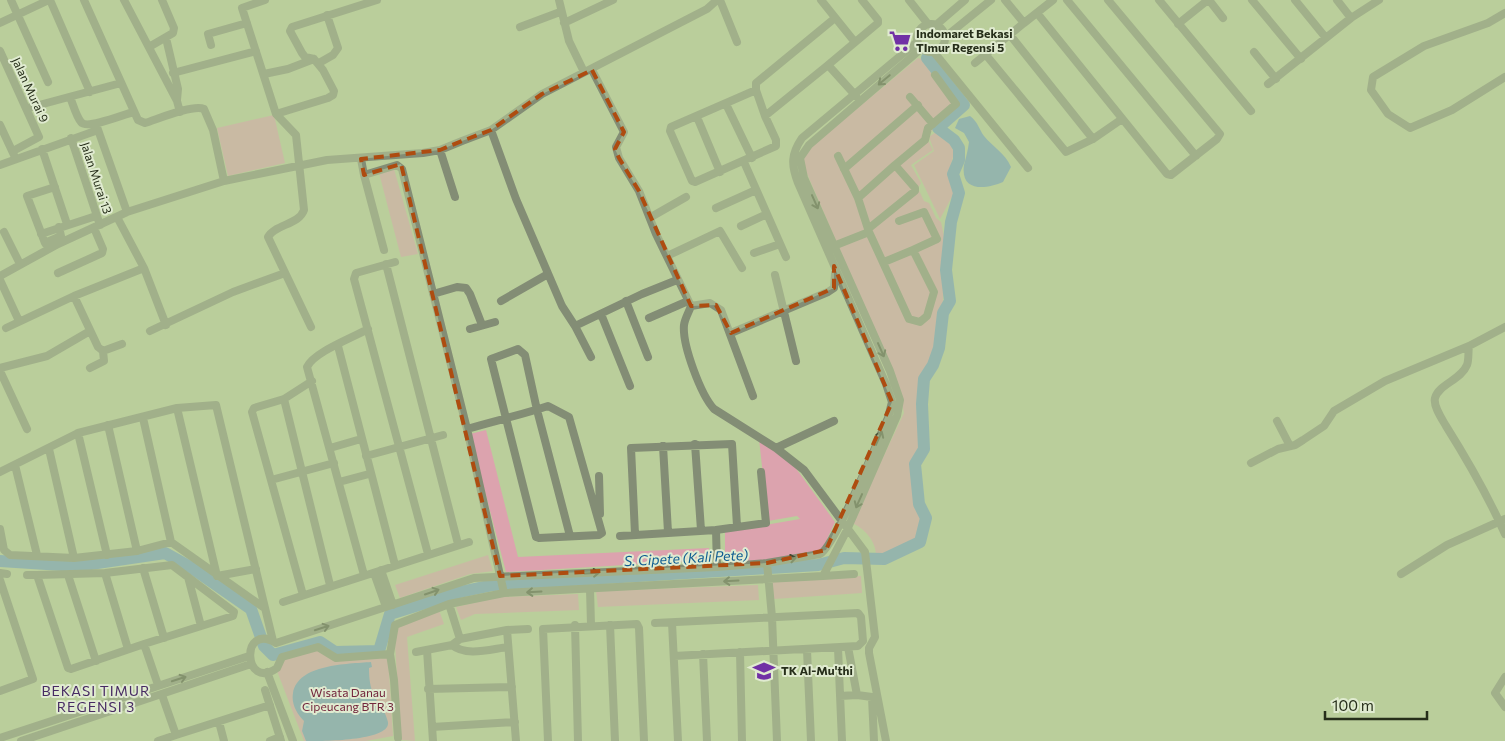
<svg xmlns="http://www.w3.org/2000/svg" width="1505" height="741" font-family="Commissioner,sans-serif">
<rect width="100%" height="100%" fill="#bace9b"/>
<path fill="#dca3ae" d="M 918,58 L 925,60 L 959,105 L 926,136 L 933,150 L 911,165 L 921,183 L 918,188 L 924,201 L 929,203 L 936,218 L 941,222 L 944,236 L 943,301 L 933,358 L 922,378 L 919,412 L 922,447 L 912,464 L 916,506 L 922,518 L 918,540 L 883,557 L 876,555 C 876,541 864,528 852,523 L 904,413 L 897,383 L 802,162 L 806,151 Z
M 274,115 L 285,163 L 228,176 L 217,128 Z
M 936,132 L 951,145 L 954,153 L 948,177 L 954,193 L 940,219 L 914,165 L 934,151 L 929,137 Z
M 394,169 L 418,254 L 401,257 L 379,173 Z
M 486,430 L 518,557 L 709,548 L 709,560 L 506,572 L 470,434 Z
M 759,439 L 792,463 L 835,522 L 822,550 L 778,560 L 725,562 L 725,532 L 800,519 L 797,516 L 768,521 Z
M 488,555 L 493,571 L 470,574 L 400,598 L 395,585 Z
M 861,576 L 862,593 L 774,599 L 772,582 Z
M 758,585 L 759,600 L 598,607 L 596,591 Z
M 578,594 L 579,610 L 475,614 L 461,620 L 456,607 L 499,597 Z
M 439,610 L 444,624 L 407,637 L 415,741 L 401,740 L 395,644 L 399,623 Z
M 317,649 L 330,657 L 388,656 L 393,736 L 366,741 L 304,741 L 277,671 L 284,658 Z"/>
<path fill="#6998c2" d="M 970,116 C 978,122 979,129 984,136 C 993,147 1005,153 1011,167 L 1003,182 C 987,189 960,193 964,165 C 966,157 968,150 969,142 L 964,133 L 955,128 L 959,119 Z
M 371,662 L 372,667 L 369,668 C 369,677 370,688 374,695 C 377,703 385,710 387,719 C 398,741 323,741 306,741 L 302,731 L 304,721 C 297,714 291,704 293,693 C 298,664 347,664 371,662 Z"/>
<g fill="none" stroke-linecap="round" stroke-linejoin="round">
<path stroke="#6998c2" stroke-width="12" d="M 0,561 L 77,566 L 165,553 L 192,568 L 251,609 L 264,646 L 273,655 L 320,642 L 335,652 L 379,651 L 390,614 L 460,592 L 493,585 L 818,565 L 844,558 L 884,559 L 920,542 L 926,518 L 919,504 L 915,464 L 924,449 L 922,404 L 924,379 L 933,365 L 939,348 L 943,313 L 950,301 L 946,270 L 951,222 L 959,193 L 953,174 L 959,160 L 959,148 L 954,140 L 938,128 L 964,105 L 927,58"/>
<path stroke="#838d75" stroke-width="8" d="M 11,0 L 48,82
M 50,0 L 90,92
M 84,0 L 138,120 L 145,123 C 158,119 193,104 204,109 L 213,130 L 224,181
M 124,0 L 177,101 L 180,112
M 265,0 L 242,8 L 276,114 L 296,135 L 304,210 C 299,225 275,224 268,237 L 311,327
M 559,0 L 569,41 L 584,72
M 720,0 L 737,42
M 821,0 L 854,41
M 909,0 L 928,24
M 1067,0 L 1196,156
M 1159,0 L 1251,111
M 1209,0 L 1223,18
M 1252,0 L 1301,59
M 1295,0 L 1326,38
M 1337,0 L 1351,18
M 1037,13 L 1167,174 L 1171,175 L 1217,139 L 1220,134 L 1108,0
M 1505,13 L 1488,23 L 1424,46 L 1373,77 L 1371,90 L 1388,114 L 1410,128 L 1452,110 L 1505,77
M 0,23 L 49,0
M 564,23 L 613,0
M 1024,23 L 1053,0
M 1178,24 L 1208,0
M917 38a14 14 0 1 1 28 0a14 14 0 1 1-28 0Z
M 936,25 L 965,0
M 520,27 L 560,12
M 1010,35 L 1093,139
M 166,38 L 178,89 L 177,100
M 944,38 L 991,0
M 211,45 L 208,34 L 247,23
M 149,47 L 173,33 L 174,28 L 162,0
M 0,51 L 39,137 L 13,151
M 933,51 L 1028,168
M 1254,52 L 1276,79
M 986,55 L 1066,152 L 1093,139 L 1122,119
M 319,63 L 333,55 L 338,48 L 327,15
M 975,63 L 1024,23 L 1005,0
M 828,65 L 765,116 L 756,90 L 756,83 L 835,18
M 592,70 L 624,132 L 616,147 L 619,158 L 639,191 L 656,234 L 691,306 C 689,312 685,318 684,325 C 682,345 701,395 714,409 L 776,448 L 804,470 L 865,552 L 875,637 L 869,648 L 869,653 L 886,741
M 173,73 L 256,51
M 264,74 L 288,69 L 314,59
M 1268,84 L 1351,18 L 1379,0
M 756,90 L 671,127 L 670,131 L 692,181 L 695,182 L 776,146 L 776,140 L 765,116
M 856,96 L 828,65 L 878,23 L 878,20 L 862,0
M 70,97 C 73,104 76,116 81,122 C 87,130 124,114 134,112
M 910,97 L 933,124
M 726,104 L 752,158
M 28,108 L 121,83
M 276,114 L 328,98 L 333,95 L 334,91 L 323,70 L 314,59 L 305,57 L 302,53 L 290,31 L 292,27 L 377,0
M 697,117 L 720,172
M 96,124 L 127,212
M 0,125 L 14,155
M 491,130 L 516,199 L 562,306 L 575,326 L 642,294 L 677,280
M 71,138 L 100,225
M 42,149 L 67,224
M 440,150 L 455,197
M 361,159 L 364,175 L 397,165 L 402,169 L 467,429 L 504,593
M 744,162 L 786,257
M 0,165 L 98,130
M 895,165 L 925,140 L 928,128 L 956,104 L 935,75
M 844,169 L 918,105
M 364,175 L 384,250
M 55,187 L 27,196 L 45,243 L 61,236 L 59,227
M 858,198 L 895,165 L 915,188 L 915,191 L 868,229
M 716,208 L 756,190
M 117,217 L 144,268 L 166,325
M 651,217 L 686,197
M 741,226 L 767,214
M 4,232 L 20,264
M 869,232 L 909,319 L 920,322 L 927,316 L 934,292 L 913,250 L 937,239 L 924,212 L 899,221
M 41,234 L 96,216
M 831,247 L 869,232 L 858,198 L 838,156
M 754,253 L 780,244
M 667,256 L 720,231 L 742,268
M 395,262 L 356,273 L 354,279 L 428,554
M 884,262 L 913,250
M 386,264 L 458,544
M 58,273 L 102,253 L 103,249 L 94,228
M 775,275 L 796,361
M 0,276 L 58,244 L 127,212 L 224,181 L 327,160 L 423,153 L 440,150 L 462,141 L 491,130 L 542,94 L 707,9 L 717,0
M 0,280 L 19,321
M 433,294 L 457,287 L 466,288 L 470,294 L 482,325
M 74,296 L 98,347 L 103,351 L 122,344
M 501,301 L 548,274
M 626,301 L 648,357
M 691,306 L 710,303 L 721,310 L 753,396
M 601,314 L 630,386
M 649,318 L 688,301
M 575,326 L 591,357
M 6,328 L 74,296 L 144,268
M 470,329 L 495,322
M 150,331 L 233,292 L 285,273
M 731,333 L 828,292 L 834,288 L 835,273
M 338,346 L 395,565
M 1469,346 C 1468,352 1469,360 1467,365 C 1461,380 1439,384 1435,398 C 1433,406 1442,419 1446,426 C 1468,461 1488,496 1505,534
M 0,368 L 47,356 L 90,331
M 90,368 L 104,361 L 103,351
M 0,371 L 27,429
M 284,399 L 330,585
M 177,408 L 217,576 L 256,569
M 143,418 L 171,542
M 1277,421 L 1290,446
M 108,425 L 137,551
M 467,429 C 494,421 521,415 548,406 L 569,417 L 602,533 L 599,535 L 539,538 L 536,537 L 491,359 L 518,349 L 525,355 L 537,410 L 570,536
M 78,433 L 107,555
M 695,444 L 701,530
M 663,446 L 668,532
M 330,448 L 361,439
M 776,448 L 834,421
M 49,449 L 74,558
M 366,456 L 443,435
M 1251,463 L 1278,449 L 1295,445 L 1303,440 L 1324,426 L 1334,411 L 1385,381 L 1469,346 L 1505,327
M 15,465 L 37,555
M 0,472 L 78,433 L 177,408 L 216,405 L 273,641
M 599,476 L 600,514
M 271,480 L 334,463
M 339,482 L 369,474
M 0,529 L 4,550 L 10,555 L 74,558 L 137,551 L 171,542 L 263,607
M 716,530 L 766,523 L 761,472
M 635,534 L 631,448 L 732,444 L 737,526
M 620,536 L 716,530 L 717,567
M 767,563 L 772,617 L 777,741
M 143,568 L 164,638
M 381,570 L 393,605
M 0,573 L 7,574
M 105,573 L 128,649
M 374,573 L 386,607
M 1401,574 L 1447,545 L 1505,519
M 27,575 L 37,575 L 68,668 L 71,669 L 144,644
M 37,575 L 105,573 L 172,565 L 234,612 L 233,616 L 144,644 L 158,685
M 68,575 L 96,661
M 364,575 L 307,367 C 314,352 352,338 368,329
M 823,576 L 854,574
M 188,577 L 201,626
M 0,580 L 33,679 L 0,691
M 590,589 L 591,625
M 303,595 L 252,412 L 254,408 L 284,399 L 312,381
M 283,602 L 469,542
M 449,604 L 460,639
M 655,623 L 858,613 L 861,617 L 863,641 L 858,646 L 674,656
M 672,623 L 678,741
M 575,625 L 578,741
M 610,625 L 615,741
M 507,630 L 516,741
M 452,645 C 466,657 491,649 508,647
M 848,647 L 857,695
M 838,648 L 842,741
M 427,650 L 433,741
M 807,650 L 811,741
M 416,652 L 452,645 L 460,639 L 507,630 L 528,629
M 740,652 L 742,741
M 390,654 L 336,658 L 318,647 L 282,657 L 277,668 C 243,692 240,621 276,643 L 474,578 L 717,567 L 767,563 L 820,554 C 835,547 878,439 888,418 L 892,402 L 886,384 L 798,183 C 791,165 791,154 802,138 L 917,42
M 703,654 L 707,741
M 267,672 L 293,741
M 1505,677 L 1495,693 L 1505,707
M 428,689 L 512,687
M 265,690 L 281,741
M 162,695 L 176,735 L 270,705
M 840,696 L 857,695 L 872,697 L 874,741
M 219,722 L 224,741
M 432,727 L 515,722
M 0,738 L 249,656
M 398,738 L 394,680 L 390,654 L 395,625 L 449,604 L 504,593 L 823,576 L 847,530 L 897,416 L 900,400 L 890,371 L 804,178 L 800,158 L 809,145 L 922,48
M 21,741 L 251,664
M 158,741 L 176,735
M 270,741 L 280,737
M 548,741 L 543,629 L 637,624 L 639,628 L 644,741"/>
</g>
<defs><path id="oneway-shaft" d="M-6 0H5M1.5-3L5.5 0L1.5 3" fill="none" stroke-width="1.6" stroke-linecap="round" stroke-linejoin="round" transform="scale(1.25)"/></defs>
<g stroke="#424a35">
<use href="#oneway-shaft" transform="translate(884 80) rotate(140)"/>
<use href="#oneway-shaft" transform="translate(815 202) rotate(66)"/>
<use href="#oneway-shaft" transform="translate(881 350) rotate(66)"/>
<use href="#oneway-shaft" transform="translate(879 438) rotate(-66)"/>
<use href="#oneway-shaft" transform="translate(859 501) rotate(114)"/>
<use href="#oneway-shaft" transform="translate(789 559) rotate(-10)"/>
<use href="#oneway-shaft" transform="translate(592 573) rotate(-3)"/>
<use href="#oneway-shaft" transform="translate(731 581) rotate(177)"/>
<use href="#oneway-shaft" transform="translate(432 592) rotate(-19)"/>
<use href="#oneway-shaft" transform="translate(534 592) rotate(177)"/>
<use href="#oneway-shaft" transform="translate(322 628) rotate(-18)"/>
<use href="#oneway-shaft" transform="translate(179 679) rotate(-18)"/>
</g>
<path d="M0 0H1505V741H0ZM 592,70 L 624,132 L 615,149 L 619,158 L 639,191 L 691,306 L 716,305 L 731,333 L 834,288 L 834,266 L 892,402 L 826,550 L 767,563 L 500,576 L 401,164 L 364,175 L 361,159 L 440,150 L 462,141 L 491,130 L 542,94 Z" fill="#bace9b" fill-opacity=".55" fill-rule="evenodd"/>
<path fill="none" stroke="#ae4c10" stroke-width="4" stroke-dasharray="10 6" stroke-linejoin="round" d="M 592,70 L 624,132 L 615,149 L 619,158 L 639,191 L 691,306 L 716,305 L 731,333 L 834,288 L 834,266 L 892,402 L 826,550 L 767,563 L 500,576 L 401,164 L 364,175 L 361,159 L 440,150 L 462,141 L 491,130 L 542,94 Z"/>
<defs>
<g id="supermarket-bare" transform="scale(1.725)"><path d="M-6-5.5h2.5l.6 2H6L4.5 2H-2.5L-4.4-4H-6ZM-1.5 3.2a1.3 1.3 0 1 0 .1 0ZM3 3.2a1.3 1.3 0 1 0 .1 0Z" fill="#7130a5" stroke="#e0ebd0" stroke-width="2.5" paint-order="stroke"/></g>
<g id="school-bare" transform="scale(1.725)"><path d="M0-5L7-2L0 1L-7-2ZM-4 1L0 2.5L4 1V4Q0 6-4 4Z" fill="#7130a5" stroke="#e0ebd0" stroke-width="2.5" paint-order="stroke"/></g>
</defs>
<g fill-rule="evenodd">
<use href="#supermarket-bare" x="900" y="41"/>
<use href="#school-bare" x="764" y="671"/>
</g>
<g text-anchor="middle" stroke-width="4" stroke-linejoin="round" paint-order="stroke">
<g font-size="12" font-weight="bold" fill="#262e1a" stroke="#e0ebd0" text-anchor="start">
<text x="916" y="38">Indomaret Bekasi<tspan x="916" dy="14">TImur Regensi 5</tspan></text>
<text x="781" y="675">TK Al-Mu'thi</text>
</g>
<g font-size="12" fill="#262e1a" stroke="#e0ebd0">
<text transform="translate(30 90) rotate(65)" y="4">Jalan Murai 9</text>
<text transform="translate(96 178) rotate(72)" y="4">Jalan Murai 13</text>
</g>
<g font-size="12" fill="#73253c" stroke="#e0ebd0">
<text x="348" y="697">Wisata Danau<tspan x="348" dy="14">Cipeucang BTR 3</tspan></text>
</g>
<g font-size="14" font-style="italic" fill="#0e5c91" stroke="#e0ebd0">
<text transform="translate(686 558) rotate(-3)" y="5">S. Cipete (Kali Pete)</text>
</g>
<g font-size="14" letter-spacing="1" fill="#472a63" stroke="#e0ebd0">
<text x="96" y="696">BEKASI TIMUR<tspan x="96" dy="16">REGENSI 3</tspan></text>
</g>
</g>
<path d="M1325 711v8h102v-8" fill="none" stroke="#262e1a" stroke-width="2.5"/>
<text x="1332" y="711" font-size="15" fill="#262e1a" stroke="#e0ebd0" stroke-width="4" paint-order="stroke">100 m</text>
</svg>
